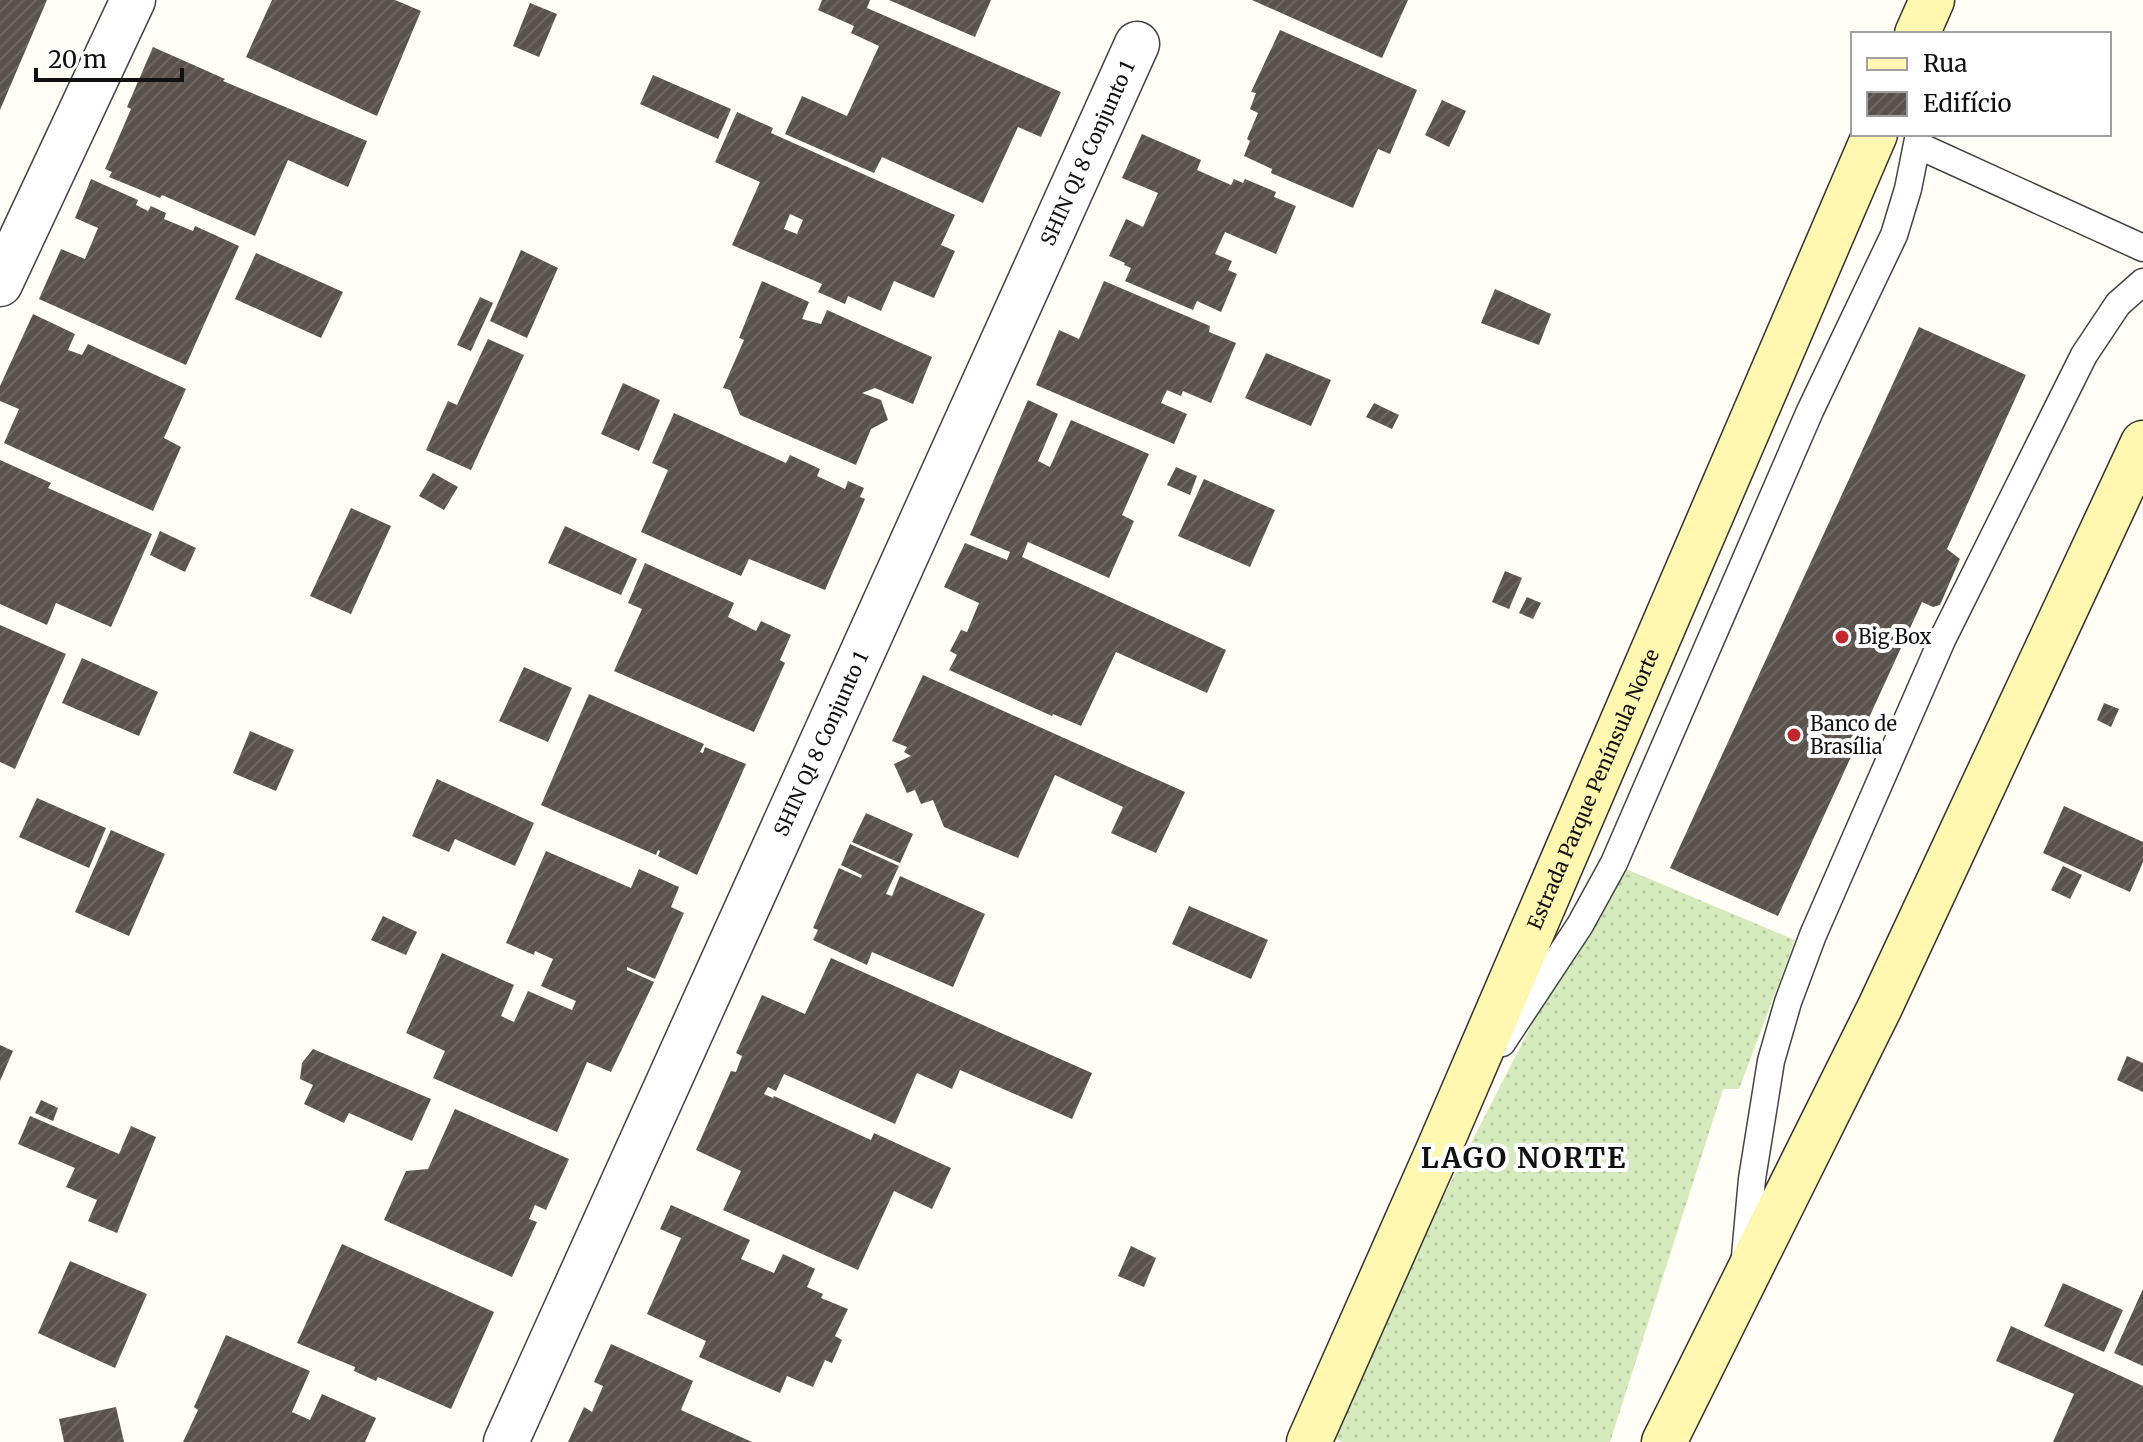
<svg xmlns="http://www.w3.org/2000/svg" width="2143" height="1442" font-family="Merriweather,serif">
<defs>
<pattern id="grass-dots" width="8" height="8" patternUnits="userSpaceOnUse" patternTransform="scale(2)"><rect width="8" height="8" fill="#d5ebbd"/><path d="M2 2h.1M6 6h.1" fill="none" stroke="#b6c8a1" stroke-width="1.8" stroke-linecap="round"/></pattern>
<pattern id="building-hatch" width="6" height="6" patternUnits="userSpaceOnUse" patternTransform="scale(2)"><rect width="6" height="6" fill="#5a524d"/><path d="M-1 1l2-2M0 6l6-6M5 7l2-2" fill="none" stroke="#6d6662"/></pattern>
</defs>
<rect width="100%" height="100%" fill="#fffdf5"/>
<path fill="url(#grass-dots)" d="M 1614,864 L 1795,940 L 1739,1089 L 1723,1089 L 1610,1442 L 1343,1442 L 1326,1436 L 1453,1178 Z"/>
<path fill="url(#building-hatch)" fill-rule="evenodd" d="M 0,0 L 47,0 L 0,110 Z
M 272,0 L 395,0 L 421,11 L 377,116 L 246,57 Z
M 822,0 L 870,0 L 867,8 L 1061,92 L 1041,137 L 1018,127 L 983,203 L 882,157 L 874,173 L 785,134 L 802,96 L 847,116 L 879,46 L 851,33 L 854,26 L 818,10 Z
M 889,0 L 991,0 L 975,37 Z
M 1252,0 L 1408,0 L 1382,58 Z
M 530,3 L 557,14 L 539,57 L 513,46 Z
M 1280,30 L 1417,90 L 1390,154 L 1378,149 L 1353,208 L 1271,173 L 1272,169 L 1244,156 L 1250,141 L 1247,139 L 1258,113 L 1250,109 L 1256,93 L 1251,92 Z
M 153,47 L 225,79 L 223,81 L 367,141 L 348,187 L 288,160 L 255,236 L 162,195 L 160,198 L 109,177 L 112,172 L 105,169 L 131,109 L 127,107 Z
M 653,75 L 731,109 L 718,139 L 640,104 Z
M 1442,100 L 1466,111 L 1449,147 L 1425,135 Z
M 737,112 L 773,128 L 771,133 L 955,215 L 941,245 L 955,251 L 934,298 L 894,281 L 881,311 L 848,296 L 845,304 L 818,292 L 822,284 L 732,245 L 760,182 L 715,162 ZM 790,214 L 803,220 L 797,234 L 784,229 Z
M 1142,134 L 1201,160 L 1197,170 L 1231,185 L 1234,179 L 1243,183 L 1245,179 L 1276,192 L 1274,197 L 1296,206 L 1276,254 L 1225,232 L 1215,254 L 1232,261 L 1228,270 L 1237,274 L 1221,312 L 1197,301 L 1193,310 L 1125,281 L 1131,268 L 1124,265 L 1125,263 L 1109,256 L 1126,219 L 1143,227 L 1158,193 L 1122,178 Z
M 91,179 L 138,200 L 136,205 L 148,211 L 151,206 L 166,213 L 164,219 L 193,231 L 195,226 L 239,246 L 186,365 L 39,299 L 61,249 L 85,259 L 98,228 L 75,218 Z
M 521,250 L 558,268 L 527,338 L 490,321 Z
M 256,253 L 343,292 L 321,338 L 235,299 Z
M 762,281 L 809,302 L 802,319 L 821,324 L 827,310 L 932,357 L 913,404 L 875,388 L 862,393 L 881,400 L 888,420 L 871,429 L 856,465 L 740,415 L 730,390 L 723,388 L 744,340 L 739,338 Z
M 1104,281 L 1210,326 L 1209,332 L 1236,343 L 1211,403 L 1183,391 L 1181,396 L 1167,390 L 1161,403 L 1187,414 L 1174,444 L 1036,385 L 1059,330 L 1079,339 Z
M 1495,289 L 1551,314 L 1539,345 L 1481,323 Z
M 480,297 L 493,303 L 471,351 L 457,345 Z
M 33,314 L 75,334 L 68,350 L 82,355 L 88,344 L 186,389 L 164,438 L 181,447 L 153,511 L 4,443 L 19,409 L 0,401 L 0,386 Z
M 1919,327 L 2026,375 L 1947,549 L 1960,559 L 1940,605 L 1933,607 L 1922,602 L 1778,916 L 1670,868 Z
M 488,339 L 524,355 L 471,470 L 426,450 L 448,401 L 457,405 Z
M 1266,353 L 1331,380 L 1311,426 L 1245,398 Z
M 623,383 L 660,400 L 639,451 L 601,434 Z
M 1028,400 L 1058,414 L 1038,461 L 1050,467 L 1071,420 L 1149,454 L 1122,515 L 1134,521 L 1109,578 L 1028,542 L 1022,557 L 1226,650 L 1207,693 L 1116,652 L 1081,726 L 1053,714 L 1052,716 L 949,670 L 957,655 L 950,651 L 961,630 L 967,632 L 979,603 L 944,587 L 965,543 L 1007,560 L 1010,552 L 970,535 Z
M 1374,403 L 1399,415 L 1392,429 L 1366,417 Z
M 674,413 L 786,463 L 790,455 L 820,469 L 817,476 L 845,489 L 848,481 L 864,488 L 860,497 L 865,499 L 825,590 L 749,559 L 741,576 L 641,532 L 668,470 L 652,463 Z
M 0,460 L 51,483 L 48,488 L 152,534 L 111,627 L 56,603 L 47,625 L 0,604 Z
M 1176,467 L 1197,476 L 1190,495 L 1167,485 Z
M 433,473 L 458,487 L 444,510 L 419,496 Z
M 1204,479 L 1275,510 L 1250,567 L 1178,536 Z
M 351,508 L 391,526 L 351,614 L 310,596 Z
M 565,526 L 637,559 L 621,595 L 548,563 Z
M 160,531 L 196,548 L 185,572 L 150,555 Z
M 645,563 L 734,603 L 728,617 L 756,631 L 761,621 L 791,635 L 780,660 L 785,663 L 754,732 L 614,671 L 642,609 L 628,603 Z
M 1505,571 L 1522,578 L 1509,609 L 1492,602 Z
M 1527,597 L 1541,603 L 1533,619 L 1519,613 Z
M 0,625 L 66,654 L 15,769 L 0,762 Z
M 82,658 L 158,692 L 139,736 L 62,703 Z
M 524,667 L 572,688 L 548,742 L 499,721 Z
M 923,675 L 1185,792 L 1156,853 L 1111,833 L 1123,807 L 1055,775 L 1018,858 L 944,827 L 933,800 L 921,804 L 915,790 L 907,793 L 894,764 L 911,756 L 904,752 L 907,747 L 892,741 Z
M 589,694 L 704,744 L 700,752 L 703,753 L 705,747 L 746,764 L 697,875 L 658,856 L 660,851 L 658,850 L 656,855 L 541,805 Z
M 2104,703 L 2119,709 L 2111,727 L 2097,720 Z
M 250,731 L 294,750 L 276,791 L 233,773 Z
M 437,779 L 534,823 L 515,866 L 455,839 L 449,852 L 412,836 Z
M 37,798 L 106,828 L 89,868 L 19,837 Z
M 2064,806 L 2143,842 L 2143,862 L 2130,892 L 2043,853 Z
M 866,813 L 913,834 L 900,863 L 852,842 Z
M 111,830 L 165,854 L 129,936 L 75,912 Z
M 850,844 L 899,866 L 886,894 L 892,896 L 900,876 L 985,914 L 953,987 L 872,952 L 867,965 L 813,940 L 818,930 L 813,928 L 839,868 L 861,878 L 862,875 L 841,865 Z
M 546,851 L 631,888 L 639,869 L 679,887 L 671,907 L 684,913 L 655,979 L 627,967 L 627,970 L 654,982 L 611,1072 L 587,1062 L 557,1132 L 433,1078 L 445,1051 L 406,1033 L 442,953 L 514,985 L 501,1016 L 514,1022 L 528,991 L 572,1010 L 576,1001 L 541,986 L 553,959 L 535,951 L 534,955 L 506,943 Z
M 2063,866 L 2082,875 L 2070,899 L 2051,890 Z
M 1189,906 L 1268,940 L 1251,979 L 1172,944 Z
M 383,916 L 417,932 L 406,955 L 371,940 Z
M 831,958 L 1092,1073 L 1072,1119 L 960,1070 L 952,1089 L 917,1073 L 895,1124 L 784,1074 L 776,1091 L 768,1087 L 764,1094 L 773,1098 L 774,1096 L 871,1140 L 874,1133 L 951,1168 L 932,1209 L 894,1191 L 858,1270 L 723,1210 L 741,1171 L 696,1150 L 731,1071 L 736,1072 L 742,1056 L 736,1053 L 762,995 L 805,1014 Z
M 0,1045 L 13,1051 L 0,1081 Z
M 313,1049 L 431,1099 L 412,1141 L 349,1113 L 344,1123 L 304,1104 L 313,1085 L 300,1079 L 302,1063 Z
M 2127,1056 L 2143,1063 L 2143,1092 L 2117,1080 Z
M 41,1100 L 58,1108 L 53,1121 L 35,1113 Z
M 455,1109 L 569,1159 L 546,1210 L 535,1205 L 529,1219 L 537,1222 L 512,1277 L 384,1220 L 406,1171 L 428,1169 Z
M 30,1116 L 119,1154 L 131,1126 L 156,1137 L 117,1233 L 88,1221 L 97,1200 L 66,1187 L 75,1168 L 18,1144 Z
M 671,1205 L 750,1240 L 741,1259 L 774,1273 L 783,1254 L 815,1269 L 807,1287 L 823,1294 L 821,1298 L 848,1309 L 835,1336 L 842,1340 L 832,1363 L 825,1360 L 813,1387 L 787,1376 L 780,1393 L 699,1357 L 706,1341 L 647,1314 L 681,1238 L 660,1229 Z
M 342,1244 L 494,1312 L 451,1409 L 378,1377 L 376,1381 L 354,1371 L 355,1367 L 297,1343 Z
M 1131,1246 L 1156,1258 L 1144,1287 L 1118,1276 Z
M 70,1261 L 147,1294 L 115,1368 L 38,1333 Z
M 2063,1283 L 2123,1310 L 2104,1352 L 2044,1326 Z
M 2143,1289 L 2143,1366 L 2114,1353 Z
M 2011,1326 L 2143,1386 L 2143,1442 L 2053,1442 L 2074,1394 L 1996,1361 Z
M 226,1335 L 310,1371 L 292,1412 L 310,1420 L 322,1394 L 376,1418 L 365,1442 L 183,1442 L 198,1410 L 194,1407 Z
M 611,1344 L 693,1381 L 681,1410 L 752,1442 L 568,1442 L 584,1407 L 592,1412 L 603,1386 L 594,1382 Z
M 116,1407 L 124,1442 L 64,1442 L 59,1419 Z"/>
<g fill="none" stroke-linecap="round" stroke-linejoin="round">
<g stroke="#444" stroke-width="29">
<path id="lane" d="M 1917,145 L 2143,248
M 1502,1043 L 1580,925 L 1614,863 L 1810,411 L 1894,235 L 1908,189 L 1919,134
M 1745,1256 L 1752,1179 L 1771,1061 L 1788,1002 L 1813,935 L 1942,640 L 2084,355 L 2118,304 L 2143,282"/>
</g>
<g stroke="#444" stroke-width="47">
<g id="street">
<path d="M 0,284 L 133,0"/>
<path id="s1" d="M 506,1442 L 1137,44"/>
</g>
</g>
<g stroke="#333" stroke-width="47">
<g id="secondary">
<path d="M 1917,34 L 1932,0"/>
<path id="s2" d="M 1309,1442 L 1437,1153 L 1875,134"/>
<path d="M 1664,1442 L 1880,1007 L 2143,443"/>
</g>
</g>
<use href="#lane" stroke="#fff" stroke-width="26"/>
<use href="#street" stroke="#fff" stroke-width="44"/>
<use href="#secondary" stroke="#fff6b0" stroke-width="44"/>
</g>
<g fill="#c4262e" stroke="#fff" stroke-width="3">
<circle cx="1842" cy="637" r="8"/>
<circle cx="1794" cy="735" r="8"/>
</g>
<g text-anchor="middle" stroke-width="8" stroke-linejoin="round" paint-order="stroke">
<g font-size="20" fill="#111" stroke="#fff">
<text dy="7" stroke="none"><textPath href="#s1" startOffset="1414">SHIN QI 8 Conjunto 1</textPath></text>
<text dy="7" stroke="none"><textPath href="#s1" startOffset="766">SHIN QI 8 Conjunto 1</textPath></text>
<text dy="7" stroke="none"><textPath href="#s2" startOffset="712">Estrada Parque Península Norte</textPath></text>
</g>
<g font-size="20" fill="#111" stroke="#fff" text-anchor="start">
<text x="1858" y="644">Big Box</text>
<text x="1810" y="731">Banco de<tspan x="1810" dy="23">Brasília</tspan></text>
</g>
<g font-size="28" font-weight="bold" letter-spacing="2" fill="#111" stroke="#fff">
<text x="1524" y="1168">LAGO NORTE</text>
</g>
</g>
<rect x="1851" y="32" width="260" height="104" fill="#ffffff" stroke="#a0a0a0" stroke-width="2"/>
<rect x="1867" y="58" width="40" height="12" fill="#fff6b0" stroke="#a0a0a0" stroke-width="2"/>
<text x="1923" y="72" font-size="24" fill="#111111">Rua</text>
<rect x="1867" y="92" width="40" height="24" fill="url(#building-hatch)" stroke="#a0a0a0" stroke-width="2"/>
<text x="1923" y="112" font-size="24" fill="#111111">Edifício</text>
<path d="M36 68v12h146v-12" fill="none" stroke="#111111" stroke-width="4"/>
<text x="48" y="68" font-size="24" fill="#111111" stroke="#ffffff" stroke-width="6" paint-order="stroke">20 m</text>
</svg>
